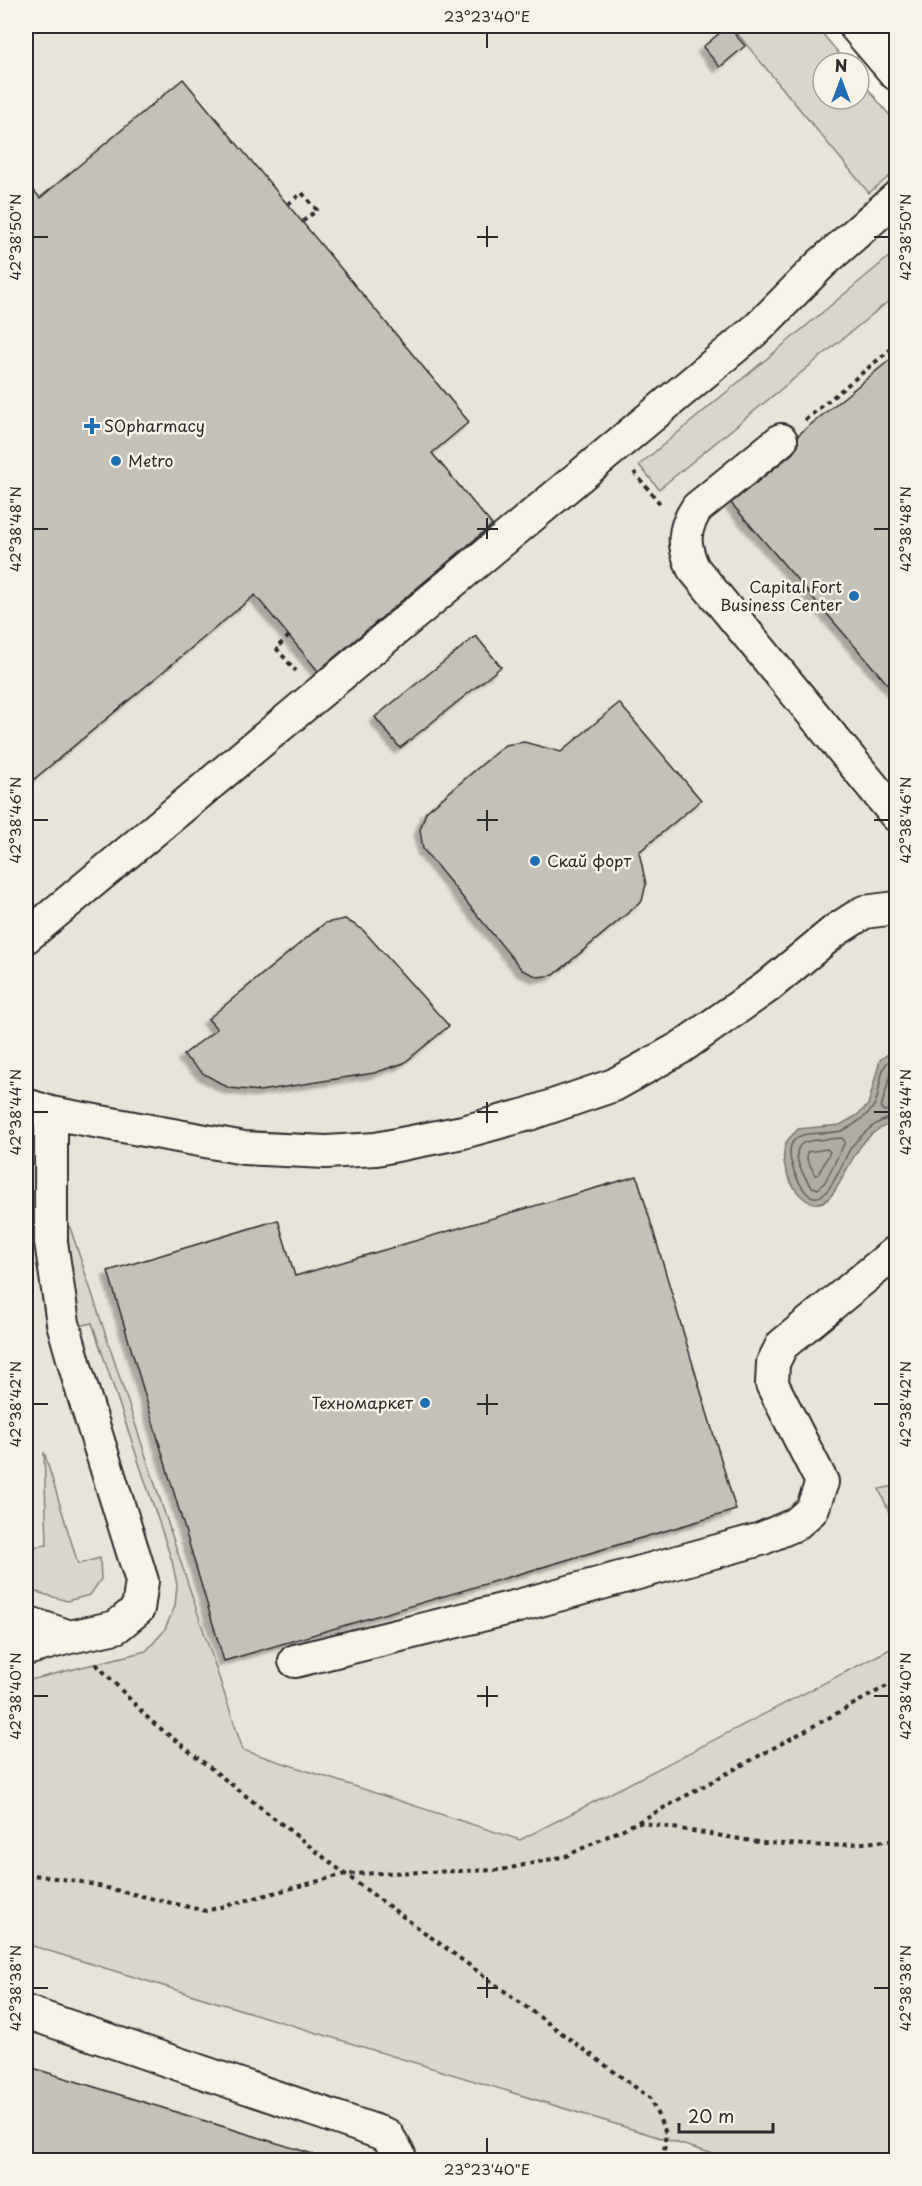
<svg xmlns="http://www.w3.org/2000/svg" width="922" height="2186" font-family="'Playpen Sans',sans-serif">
<defs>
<filter id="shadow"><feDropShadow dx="-5.5" dy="5.5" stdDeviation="1.5" flood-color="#0004"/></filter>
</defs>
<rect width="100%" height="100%" fill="#f7f3e8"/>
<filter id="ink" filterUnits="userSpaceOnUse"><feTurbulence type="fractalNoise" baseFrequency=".0167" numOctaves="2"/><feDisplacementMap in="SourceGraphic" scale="12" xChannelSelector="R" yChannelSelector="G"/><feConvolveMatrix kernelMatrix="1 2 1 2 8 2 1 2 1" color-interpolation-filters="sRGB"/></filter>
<g filter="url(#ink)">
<path fill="#e8e4da" d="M 26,26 L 816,26 L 847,63 L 823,63 L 823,99 L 859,99 L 859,78 L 896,123 L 896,1486 L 880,1490 L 896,1528 L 896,1646 L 519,1840 L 243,1750 L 210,1649 L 26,1695 Z
M 26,1944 L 733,2160 L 26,2160 Z"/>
<path fill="#dad6cc" stroke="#82807c" stroke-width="1.5" d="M 731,26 L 816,26 L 847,63 L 823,63 L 823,99 L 859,99 L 859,78 L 896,123 L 896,171 L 869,193 Z
M 896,251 L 896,295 L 659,489 L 639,465 Z
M 65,1212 L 243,1750 L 520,1840 L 896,1646 L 896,2160 L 733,2160 L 26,1944 L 26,1681 L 146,1651 L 164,1631 L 175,1606 L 177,1585 L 172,1561 L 92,1323 L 71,1328 Z
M 44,1452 L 78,1564 L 100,1558 L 101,1579 L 90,1595 L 67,1601 L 26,1589 L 26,1548 L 47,1545 Z
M 896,1486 L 896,1528 L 879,1489 Z"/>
<path fill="#afaca4" stroke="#7a7874" stroke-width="1.5" d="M 896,1048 L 896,1123 C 864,1128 853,1159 839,1184 C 836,1189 830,1199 825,1201 C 803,1212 786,1178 784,1162 C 783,1157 784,1148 786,1143 C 788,1138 794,1134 798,1129 L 840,1125 L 856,1116 L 868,1105 L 880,1060 Z"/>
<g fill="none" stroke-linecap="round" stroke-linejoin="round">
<path stroke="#605f5b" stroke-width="1.5" d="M 896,1055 C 893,1058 888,1061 886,1064 C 877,1077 882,1099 870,1111 C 863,1119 854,1125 844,1130 C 831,1135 816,1131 803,1135 C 778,1142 795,1177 804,1190 C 826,1218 843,1157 852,1146 C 863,1133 879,1118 896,1117
M 896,1065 L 892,1069 L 881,1108 L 884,1111 L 896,1110
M 842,1138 L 845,1142 L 825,1182 L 818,1189 L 812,1187 C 805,1178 788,1153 803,1143 C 810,1139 833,1139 842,1138 Z
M 827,1149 L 830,1152 L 818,1175 L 815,1175 L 807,1159 L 807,1152 Z"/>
</g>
<path fill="#c4c1b9" stroke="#2b2b2b" stroke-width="1.5" filter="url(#shadow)" d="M 728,26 L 745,46 L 720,67 L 703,47 Z
M 183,79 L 469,422 L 432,453 L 492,525 L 318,671 L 255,595 L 26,786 L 26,181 L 40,198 Z
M 897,354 L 897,695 L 731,503 L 792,454 L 798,446 L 798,435 Z
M 476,636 L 501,667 L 400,748 L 375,717 Z
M 619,703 L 701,800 L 639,852 L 646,884 L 642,901 L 554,975 L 538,977 L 522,970 L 423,849 L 420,830 L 426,812 L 505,745 L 524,742 L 561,752 Z
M 345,919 L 362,929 L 449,1026 L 404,1063 L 374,1073 L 260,1091 L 229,1088 L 204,1074 L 183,1055 L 217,1029 L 208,1019 L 325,923 Z
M 637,1176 L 736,1510 L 224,1661 L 108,1271 L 278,1220 L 295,1276 Z
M 26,2066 L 313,2154 L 312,2160 L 26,2160 Z"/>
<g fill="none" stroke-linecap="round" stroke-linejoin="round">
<g stroke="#2b2b2b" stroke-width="36">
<path id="minor" d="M 855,26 L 896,74
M 891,26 L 896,36
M 781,440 L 697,508 C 682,531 683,544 693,568 L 896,815
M 26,937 L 759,327 L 821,264 L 896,198
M 26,1105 L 51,1113 L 244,1148 L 326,1152 L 376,1149 L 463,1132 L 529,1114 L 614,1085 L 680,1048 L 767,987 L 836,930 L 864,912 L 896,908
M 26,1622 L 70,1637 L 116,1627 L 138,1609 L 142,1581 L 79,1380 L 63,1323 L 51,1242 L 51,1113
M 26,1649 L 70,1637
M 295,1661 L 518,1606 L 761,1539 L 796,1524 L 812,1510 L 822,1482 L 772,1384 L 773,1363 L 782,1345 L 896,1252
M 26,2012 L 387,2135 L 399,2155 L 400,2160"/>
</g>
<path stroke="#2b2b2b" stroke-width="4" stroke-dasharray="4.5 4.5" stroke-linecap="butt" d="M 288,204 L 302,193 L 317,210 L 302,222
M 805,420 L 896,345
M 634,472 L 662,506
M 289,636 L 276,648 L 296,671
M 96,1664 L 151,1721 L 345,1874 L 650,2098 L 666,2133 L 663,2160
M 638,1822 L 764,1843 L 830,1846 L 896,1840
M 26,1874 L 77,1881 L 206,1911 L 345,1874 L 501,1870 L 566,1856 L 638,1822 L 896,1681"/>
<use href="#minor" stroke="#f7f3e8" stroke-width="32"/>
</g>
</g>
<path fill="none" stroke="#2b2b2b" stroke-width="2" d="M 487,33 L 487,48M 487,226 L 487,247M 33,237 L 48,237M 477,237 L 498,237M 874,237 L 889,237M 487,518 L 487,539M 33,529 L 48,529M 477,529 L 498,529M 874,529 L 889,529M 487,810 L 487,831M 33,820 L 48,820M 477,820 L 498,820M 874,820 L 889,820M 487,1102 L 487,1123M 33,1112 L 48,1112M 477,1112 L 498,1112M 874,1112 L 889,1112M 487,1394 L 487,1415M 33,1404 L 48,1404M 477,1404 L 498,1404M 874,1404 L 889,1404M 487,1686 L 487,1707M 33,1696 L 48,1696M 477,1696 L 498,1696M 874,1696 L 889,1696M 487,1977 L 487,1998M 33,1988 L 48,1988M 477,1988 L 498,1988M 874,1988 L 889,1988M 487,2138 L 487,2153"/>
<g fill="#1f6fb2" stroke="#f7f3e8" stroke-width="2">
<path d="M89 417h6v6h6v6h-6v6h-6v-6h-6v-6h6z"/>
<circle cx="116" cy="461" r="6"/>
<circle cx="854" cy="596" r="6"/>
<circle cx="535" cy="861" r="6"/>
<circle cx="425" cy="1403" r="6"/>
</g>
<g text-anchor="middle" stroke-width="5" stroke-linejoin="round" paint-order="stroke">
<g font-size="16" fill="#2b2b2b" stroke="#f7f3e8" text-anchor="start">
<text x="104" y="432">SOpharmacy</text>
<text x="128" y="467">Metro</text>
<text x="842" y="593" text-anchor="end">Capital Fort<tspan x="842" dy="18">Business Center</tspan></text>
<text x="547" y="867">Скай форт</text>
<text x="413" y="1409" text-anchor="end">Техномаркет</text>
</g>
</g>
<rect width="922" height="2186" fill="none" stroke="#f7f3e8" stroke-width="66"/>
<g transform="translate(841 81)"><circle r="28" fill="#f7f3e8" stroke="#a5a39c" stroke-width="1.5"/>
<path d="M0-4.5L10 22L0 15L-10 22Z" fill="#1f6fb2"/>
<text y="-9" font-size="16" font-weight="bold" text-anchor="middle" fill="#2b2b2b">N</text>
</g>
<path d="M679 2123v9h94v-9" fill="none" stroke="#2b2b2b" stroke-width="3"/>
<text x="688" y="2123" font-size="18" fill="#2b2b2b" stroke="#f7f3e8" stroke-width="4.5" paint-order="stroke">20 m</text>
<rect x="33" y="33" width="856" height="2120" fill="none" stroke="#2b2b2b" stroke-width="2"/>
<g font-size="15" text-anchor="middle" fill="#2b2b2b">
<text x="487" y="22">23°23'40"E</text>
<text transform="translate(16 237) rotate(-90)" y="5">42°38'50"N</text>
<text transform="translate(906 237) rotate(-90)" y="5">42°38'50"N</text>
<text transform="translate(16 529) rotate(-90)" y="5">42°38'48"N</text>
<text transform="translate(906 529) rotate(-90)" y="5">42°38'48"N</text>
<text transform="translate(16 820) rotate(-90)" y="5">42°38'46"N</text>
<text transform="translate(906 820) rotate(-90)" y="5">42°38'46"N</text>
<text transform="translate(16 1112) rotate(-90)" y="5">42°38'44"N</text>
<text transform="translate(906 1112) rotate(-90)" y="5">42°38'44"N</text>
<text transform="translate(16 1404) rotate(-90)" y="5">42°38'42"N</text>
<text transform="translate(906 1404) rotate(-90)" y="5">42°38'42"N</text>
<text transform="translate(16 1696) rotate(-90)" y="5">42°38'40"N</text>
<text transform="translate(906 1696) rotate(-90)" y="5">42°38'40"N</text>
<text transform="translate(16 1988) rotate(-90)" y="5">42°38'38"N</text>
<text transform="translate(906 1988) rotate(-90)" y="5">42°38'38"N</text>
<text x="487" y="2175">23°23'40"E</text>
</g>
</svg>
